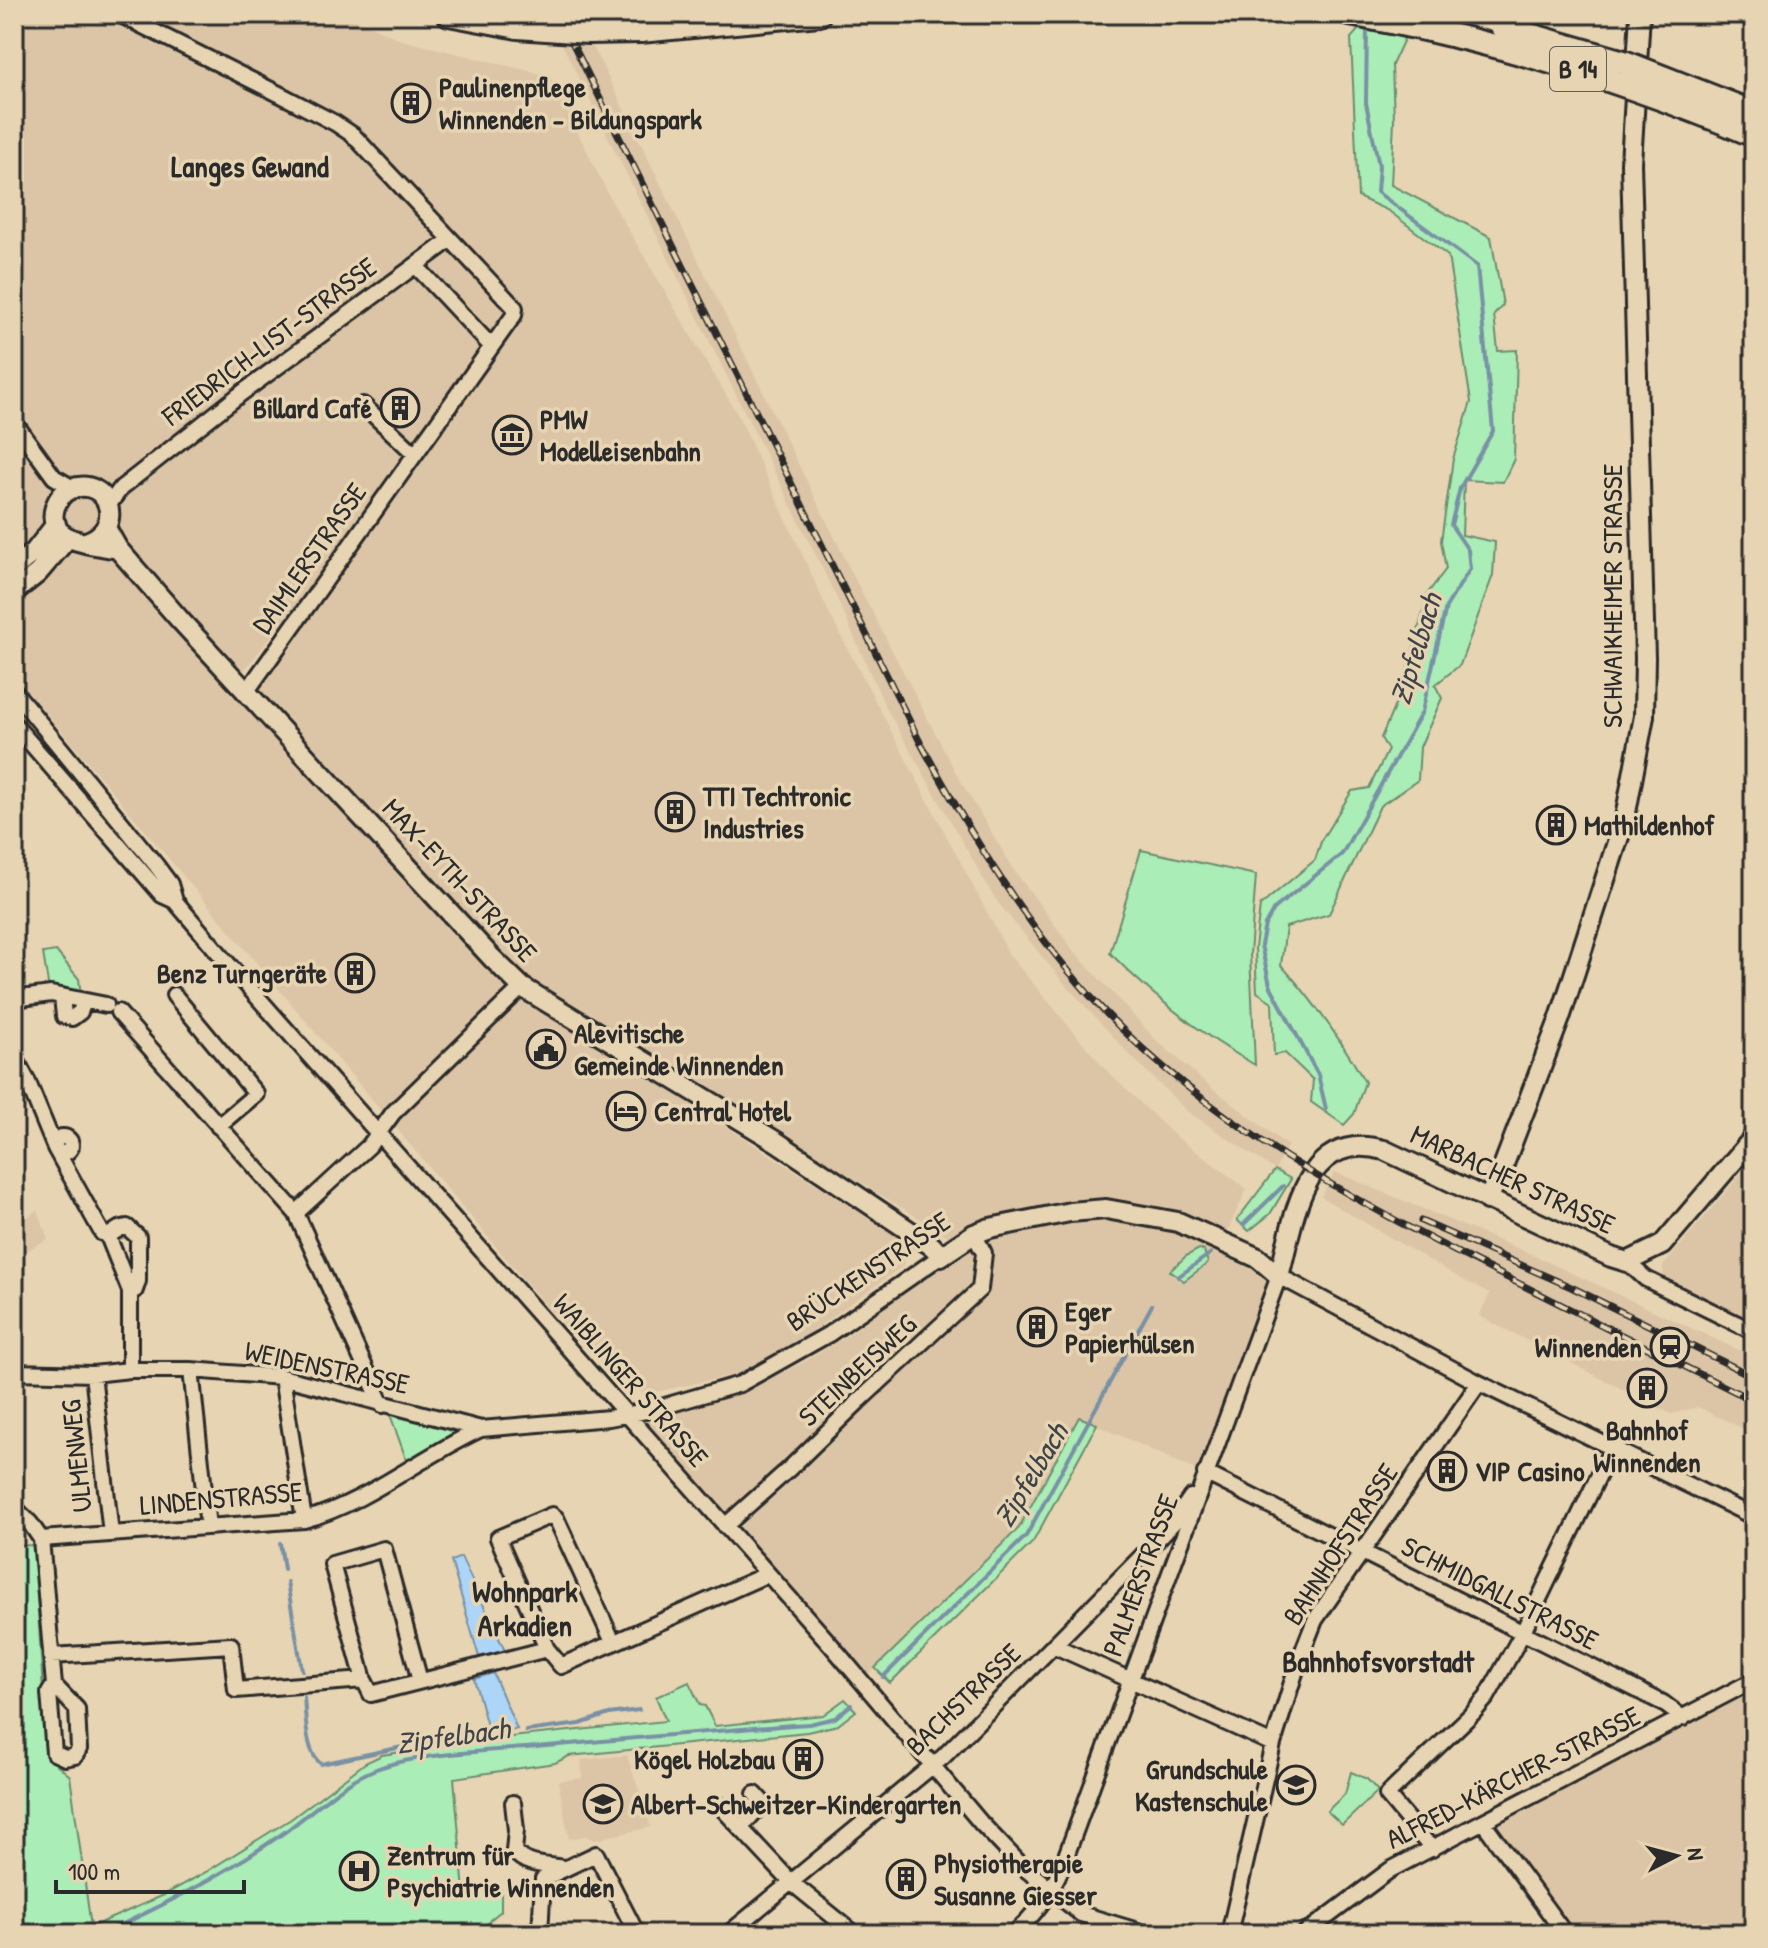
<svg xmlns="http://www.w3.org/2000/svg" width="1768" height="1948" font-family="'Patrick Hand',sans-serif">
<rect width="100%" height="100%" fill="#e7d4b2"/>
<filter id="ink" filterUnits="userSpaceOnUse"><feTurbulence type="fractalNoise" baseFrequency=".0125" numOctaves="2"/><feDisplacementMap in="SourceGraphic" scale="16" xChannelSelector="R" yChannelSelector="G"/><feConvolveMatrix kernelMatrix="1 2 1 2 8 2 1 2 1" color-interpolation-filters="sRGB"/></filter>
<g filter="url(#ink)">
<path fill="#dcc5a6" d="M 14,14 L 345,14 L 401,40 L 550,76 L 612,202 L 739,417 L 831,617 L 1010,956 L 1104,1068 L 1174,1135 L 1247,1189 L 1218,1251 L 1275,1275 L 1202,1473 L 1079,1417 L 1019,1528 L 867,1676 L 643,1423 L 748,1388 L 802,1363 L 848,1335 L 964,1246 L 527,978 L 258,691 L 426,452 L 300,600 L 228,691 L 517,994 L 907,1242 L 903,1266 L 782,1353 L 739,1374 L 646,1394 L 621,1384 L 546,1306 L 14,675 Z
M 547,14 L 577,14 L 856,581 L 956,773 L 1014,870 L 1074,951 L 1156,1040 L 1212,1088 L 1288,1146 L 1275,1170 L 1188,1112 L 1128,1053 L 1063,982 L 995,899 L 886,708 L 834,592 Z
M 1754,1158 L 1754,1326 L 1664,1283 L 1663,1266 Z
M 1335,1172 L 1526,1252 L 1754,1357 L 1754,1434 L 1698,1407 L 1671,1414 L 1479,1316 L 1490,1293 L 1463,1280 L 1321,1197 Z
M 38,1210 L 48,1239 L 14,1258 L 14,1225 Z
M 1754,1684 L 1754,1934 L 1569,1934 L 1489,1825 Z
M 627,1755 L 651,1827 L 594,1840 L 586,1836 L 569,1839 L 558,1781 L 582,1778 L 581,1760 Z"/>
<path fill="#abedb6" stroke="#6b8c70" stroke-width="2" d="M 1358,14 L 1408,14 L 1411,24 L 1392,65 L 1394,120 L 1391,185 L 1491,237 L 1503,305 L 1494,315 L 1498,351 L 1517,350 L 1514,459 L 1503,482 L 1464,480 L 1462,535 L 1495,542 L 1493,575 L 1460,665 L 1435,685 L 1442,698 L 1420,747 L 1418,780 L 1380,806 L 1329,914 L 1286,927 L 1281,965 C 1314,1001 1341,1040 1365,1082 L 1354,1114 L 1344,1125 L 1311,1102 L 1313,1080 L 1285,1053 L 1274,1055 L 1272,1002 L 1257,992 L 1255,948 L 1260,906 L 1315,860 L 1322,839 L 1352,791 L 1369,788 L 1388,750 L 1381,738 L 1404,684 L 1428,593 L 1446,569 L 1441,541 L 1453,459 L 1471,402 L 1448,256 L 1389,211 L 1358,197 L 1351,38 L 1360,28 Z
M 1141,850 L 1256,875 L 1250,954 L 1255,1065 C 1202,1035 1152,996 1110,953 Z
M 56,951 L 79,979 L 81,996 L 49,990 L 43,953 Z
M 1275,1170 L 1291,1179 L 1270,1214 L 1249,1231 L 1237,1220 Z
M 1199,1249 L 1204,1251 L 1208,1263 L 1184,1281 L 1170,1271 L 1186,1256 Z
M 387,1406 L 481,1429 L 410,1470 Z
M 1079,1417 L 1097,1424 L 1033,1542 L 890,1683 L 875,1668 L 1019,1528 Z
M 34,1545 L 47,1756 L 70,1776 L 91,1927 L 164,1895 L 206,1872 L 291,1819 L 365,1763 L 382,1755 L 473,1741 L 666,1721 L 656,1697 L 689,1682 L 700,1705 L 705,1706 L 715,1726 L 823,1715 L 845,1699 L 856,1711 L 838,1725 L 807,1732 L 569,1756 L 555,1763 L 454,1778 L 464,1892 L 501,1890 L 501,1911 L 490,1920 L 482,1934 L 14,1934 L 14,1546 Z
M 1351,1772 L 1367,1779 L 1378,1791 L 1342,1825 L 1327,1811 L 1345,1794 Z"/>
<path fill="#add5f7" stroke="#7991a5" stroke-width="2" d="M 461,1557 L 505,1651 L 479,1657 L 451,1561 Z
M 493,1673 L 517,1729 L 490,1737 L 474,1679 Z"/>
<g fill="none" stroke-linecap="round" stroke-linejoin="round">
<path stroke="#7991a5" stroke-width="4" d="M 1326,1109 L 1318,1075 L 1270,985 L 1261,945 L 1265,925 L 1274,909 L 1342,854 L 1422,712 L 1446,607 L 1470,569 L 1468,550 L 1451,525 L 1460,488 L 1493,431 L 1477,266 L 1377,192 L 1379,166 L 1366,103 L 1367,26
M 1243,1225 L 1283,1186
M 1178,1277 L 1211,1253
M 280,1543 L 284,1569
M 287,1582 L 302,1670
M 883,1677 L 1026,1536 L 1152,1305
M 304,1697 C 306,1717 305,1752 321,1764 L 488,1729
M 526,1731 L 580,1724 L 609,1714 L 639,1710
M 102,1934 C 164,1905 225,1874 282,1834 C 313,1812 340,1783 376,1769 C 418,1753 491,1751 537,1747 C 628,1739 718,1730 809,1724 L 835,1718 L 851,1705"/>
<g stroke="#2b2b2b" stroke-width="20">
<path id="minor" d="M 119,14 L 285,97 L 335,123 L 353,135 L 515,308 L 514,315 L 247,691
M 416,266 L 491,346
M 363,405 L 415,454
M 14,422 L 54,477 L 73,488
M 108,506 L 121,488 L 243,392 L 450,240
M 14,691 L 156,865 L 170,884 L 175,901 L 229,965 L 831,1645 L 981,1823 L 1023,1867 L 1081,1914 L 1148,1934
M 14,724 L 162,895 L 175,901
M 174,995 L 256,1094 L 218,1126
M 62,996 L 64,1016 L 72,1018 L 80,1012 L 84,1002
M 14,999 L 51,994 L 106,1005
M 118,1012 L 296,1213 L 382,1405
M 14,1056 L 27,1080 L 55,1148 L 102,1233
M55 1145a8 8 0 1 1 16 0a8 8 0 1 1-16 0Z
M 296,1213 L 369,1146 L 393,1113 L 522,987
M 1627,1262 L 1646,1279 L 1754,1332
M 130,1370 L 130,1291 L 108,1236 L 119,1229 L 127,1227 L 138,1237 L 138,1281 L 135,1290 L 130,1291
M 191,1370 L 208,1527
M 14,1372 L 93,1374 L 130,1370 L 191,1370 L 282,1377 L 481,1429 L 609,1418 L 651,1410 L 740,1384 L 829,1334 L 941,1256
M 93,1374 L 111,1534
M 282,1377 L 304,1520
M 1205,1473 L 1663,1703 L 1683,1718
M 14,1507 L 30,1523 L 41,1539 L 54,1685 L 77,1709 L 79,1749 L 75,1756 L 65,1758 L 54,1753 L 49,1693 L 54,1685
M 725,1526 L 790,1468 L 860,1400 L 980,1289 L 984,1253 L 974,1234
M 41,1539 L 304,1520 C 369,1502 420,1457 481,1429
M 1055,1646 L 1273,1744
M 547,1649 L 498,1538 L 552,1515 L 556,1518 L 613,1642
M 51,1656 L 231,1645 L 236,1690 L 364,1680 L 371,1694 L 547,1649 L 561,1666 L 768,1574
M 364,1680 L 332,1564 L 384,1549 L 420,1681
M 513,1803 L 516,1830 L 514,1851 C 525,1866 547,1865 564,1868
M 719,1805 L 792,1883 L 855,1934
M 1483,1822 L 1565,1934
M 740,1828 L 763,1803 L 755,1794
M 1432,1849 L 1387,1795 L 1473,1713 L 1487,1697 L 1522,1634 L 1612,1448
M 540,1934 L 543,1879 L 596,1854 L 637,1934
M 728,1934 L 943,1757 L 1140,1558 L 1173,1523 L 1191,1497
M 1014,1934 C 1036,1913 1050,1894 1062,1867 L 1279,1276 L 1479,1383 L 1754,1517
M 1229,1934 L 1273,1744 L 1298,1663 L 1315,1620 L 1479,1383
M 1304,1934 L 1390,1870 L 1754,1680"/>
</g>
<g stroke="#2b2b2b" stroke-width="24">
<path id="major" d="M 106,528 L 118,549 L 180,620 L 492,958 L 522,987 L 777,1142 L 932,1246 L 941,1256 L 974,1234 L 990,1228 L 1070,1212 L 1106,1209 L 1178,1222 L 1258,1258 L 1279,1276 C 1295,1217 1303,1129 1384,1150 L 1611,1257 L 1627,1262 L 1662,1245 L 1754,1137
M 86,542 C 128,528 107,475 71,489 C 63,492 58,499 55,507 C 44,544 96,544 118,549
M 14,568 L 35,551 L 56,524
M 14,592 L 38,573 L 67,539
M 1487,1200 L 1499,1177 L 1560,1018 L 1625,818 L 1644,716 L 1645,658 L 1631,163 L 1640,14"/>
</g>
<g stroke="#2b2b2b" stroke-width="28">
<path id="highway" d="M 449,14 L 518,27
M 1350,14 L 1396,23
M 1449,14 L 1502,27
M 640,31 L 819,14"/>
</g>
<use href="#minor" stroke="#e7d4b2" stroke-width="14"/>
<use href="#major" stroke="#e7d4b2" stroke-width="18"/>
<use href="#highway" stroke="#e7d4b2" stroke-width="22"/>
<g stroke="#2b2b2b" stroke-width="7">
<path id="rail" d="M 558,14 L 919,740 C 972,837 1027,929 1103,1010 C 1215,1127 1351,1199 1494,1271 C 1580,1314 1667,1358 1754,1401
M 1421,1221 L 1571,1287 L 1754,1377"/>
</g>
<use href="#rail" stroke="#e7d4b2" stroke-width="4" stroke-dasharray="12" stroke-linecap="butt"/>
<g stroke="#2b2b2b" stroke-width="28" stroke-linecap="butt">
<path id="highway-bridge" d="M 1396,23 C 1520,48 1637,86 1754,135
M 518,27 L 588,32 L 640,31
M 1502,27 L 1624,62 L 1754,113"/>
</g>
<use href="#highway-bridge" stroke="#e7d4b2" stroke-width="22"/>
</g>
</g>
<defs>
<g id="building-ring" transform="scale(2)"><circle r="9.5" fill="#e7d4b2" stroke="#2b2b2b" stroke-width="1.5"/><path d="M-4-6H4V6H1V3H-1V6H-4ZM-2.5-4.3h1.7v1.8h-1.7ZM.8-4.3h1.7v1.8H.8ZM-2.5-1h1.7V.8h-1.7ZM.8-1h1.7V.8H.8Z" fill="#2b2b2b"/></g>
<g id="museum-ring" transform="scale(2)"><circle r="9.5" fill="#e7d4b2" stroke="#2b2b2b" stroke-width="1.5"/><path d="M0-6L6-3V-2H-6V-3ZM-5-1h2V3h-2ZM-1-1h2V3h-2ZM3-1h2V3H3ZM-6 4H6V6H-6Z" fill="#2b2b2b"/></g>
<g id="civic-ring" transform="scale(2)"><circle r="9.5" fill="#e7d4b2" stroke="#2b2b2b" stroke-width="1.5"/><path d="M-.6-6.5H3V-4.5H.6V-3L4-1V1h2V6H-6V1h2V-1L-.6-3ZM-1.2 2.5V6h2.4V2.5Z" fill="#2b2b2b"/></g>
<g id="hotel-ring" transform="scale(2)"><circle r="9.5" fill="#e7d4b2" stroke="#2b2b2b" stroke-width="1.5"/><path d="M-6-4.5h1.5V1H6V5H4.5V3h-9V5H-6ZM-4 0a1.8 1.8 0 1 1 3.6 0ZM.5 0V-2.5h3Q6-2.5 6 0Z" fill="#2b2b2b"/></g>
<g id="station-ring" transform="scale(2)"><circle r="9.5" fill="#e7d4b2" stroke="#2b2b2b" stroke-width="1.5"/><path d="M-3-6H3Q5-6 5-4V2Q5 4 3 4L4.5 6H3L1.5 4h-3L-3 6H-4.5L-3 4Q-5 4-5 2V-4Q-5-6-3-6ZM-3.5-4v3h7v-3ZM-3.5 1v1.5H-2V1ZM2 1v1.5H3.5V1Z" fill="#2b2b2b"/></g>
<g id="school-ring" transform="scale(2)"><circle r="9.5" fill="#e7d4b2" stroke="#2b2b2b" stroke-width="1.5"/><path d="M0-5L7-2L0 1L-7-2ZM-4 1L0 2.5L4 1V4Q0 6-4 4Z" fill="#2b2b2b"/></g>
<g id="hospital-ring" transform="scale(2)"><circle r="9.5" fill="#e7d4b2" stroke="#2b2b2b" stroke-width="1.5"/><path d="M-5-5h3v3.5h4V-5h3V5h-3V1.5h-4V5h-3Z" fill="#2b2b2b"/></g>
</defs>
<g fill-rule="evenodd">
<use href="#building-ring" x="411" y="103"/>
<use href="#building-ring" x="400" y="408"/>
<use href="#museum-ring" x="512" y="435"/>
<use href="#building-ring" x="675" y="812"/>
<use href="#building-ring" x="1556" y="825"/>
<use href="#building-ring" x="355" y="973"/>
<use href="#civic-ring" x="546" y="1049"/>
<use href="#hotel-ring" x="626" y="1111"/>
<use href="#building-ring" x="1037" y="1327"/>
<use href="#station-ring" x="1670" y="1347"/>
<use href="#building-ring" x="1647" y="1388"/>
<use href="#building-ring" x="1447" y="1471"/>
<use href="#building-ring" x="803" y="1759"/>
<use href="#school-ring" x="1296" y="1785"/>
<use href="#school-ring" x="603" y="1804"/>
<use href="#hospital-ring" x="359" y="1871"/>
<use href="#building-ring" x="906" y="1879"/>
</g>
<g text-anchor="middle" stroke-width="7" stroke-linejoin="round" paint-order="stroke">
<rect fill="#e7d4b2" stroke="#635e54" stroke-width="2" x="1550" y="47" width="56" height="44" rx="6"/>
<g font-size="26" font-weight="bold" fill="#2b2b2b">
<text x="1578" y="78">B 14</text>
</g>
<g font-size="28" font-weight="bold" fill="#2b2b2b" stroke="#e7d4b2" text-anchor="start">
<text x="439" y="97">Paulinenpflege<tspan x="439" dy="32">Winnenden - Bildungspark</tspan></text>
<text x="372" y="418" text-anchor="end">Billard Café</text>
<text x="540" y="429">PMW<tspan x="540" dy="32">Modelleisenbahn</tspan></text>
<text x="703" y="806">TTI Techtronic<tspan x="703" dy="32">Industries</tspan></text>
<text x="1584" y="835">Mathildenhof</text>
<text x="327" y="983" text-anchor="end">Benz Turngeräte</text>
<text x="574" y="1043">Alevitische<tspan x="574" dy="32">Gemeinde Winnenden</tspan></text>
<text x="654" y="1121">Central Hotel</text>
<text x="1065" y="1321">Eger<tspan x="1065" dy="32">Papierhülsen</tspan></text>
<text x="1642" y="1357" text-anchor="end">Winnenden</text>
<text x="1647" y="1440" text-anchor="middle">Bahnhof<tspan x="1647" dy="32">Winnenden</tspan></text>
<text x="1475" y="1481">VIP Casino</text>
<text x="775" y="1769" text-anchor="end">Kögel Holzbau</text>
<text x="1268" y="1779" text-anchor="end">Grundschule<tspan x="1268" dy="32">Kastenschule</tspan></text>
<text x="631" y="1814">Albert-Schweitzer-Kindergarten</text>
<text x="387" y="1865">Zentrum für<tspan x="387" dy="32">Psychiatrie Winnenden</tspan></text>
<text x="934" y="1873">Physiotherapie<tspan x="934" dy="32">Susanne Giesser</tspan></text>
</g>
<g font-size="28" fill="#2b2b2b" stroke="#e7d4b2">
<text transform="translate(269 341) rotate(-37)" y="10">FRIEDRICH-LIST-STRASSE</text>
<text transform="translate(309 558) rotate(-55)" y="10">DAIMLERSTRASSE</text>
<text transform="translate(1612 596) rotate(-90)" y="10">SCHWAIKHEIMER STRASSE</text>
<text transform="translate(460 880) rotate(47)" y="10">MAX-EYTH-STRASSE</text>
<text transform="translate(1513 1179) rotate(25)" y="10">MARBACHER STRASSE</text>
<text transform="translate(868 1271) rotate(-34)" y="10">BRÜCKENSTRASSE</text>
<text transform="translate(327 1367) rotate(12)" y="10">WEIDENSTRASSE</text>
<text transform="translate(857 1370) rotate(-43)" y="10">STEINBEISWEG</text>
<text transform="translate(631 1380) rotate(49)" y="10">WAIBLINGER STRASSE</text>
<text transform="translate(76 1456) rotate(-96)" y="10">ULMENWEG</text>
<text transform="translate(221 1498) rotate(-5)" y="10">LINDENSTRASSE</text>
<text transform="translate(1340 1544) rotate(-57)" y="10">BAHNHOFSTRASSE</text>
<text transform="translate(1140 1575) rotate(-70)" y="10">PALMERSTRASSE</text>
<text transform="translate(1500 1593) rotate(27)" y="10">SCHMIDGALLSTRASSE</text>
<text transform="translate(963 1699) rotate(-44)" y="10">BACHSTRASSE</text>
<text transform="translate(1513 1777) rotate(-27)" y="10">ALFRED-KÄRCHER-STRASSE</text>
</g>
<g font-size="30" font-weight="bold" fill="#2b2b2b" stroke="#e7d4b2">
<text x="250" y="177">Langes Gewand</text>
<text x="525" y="1602">Wohnpark<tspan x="525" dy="34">Arkadien</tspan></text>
<text x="1378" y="1672">Bahnhofsvorstadt</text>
</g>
<g font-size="30" font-style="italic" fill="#3e444a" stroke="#e7d4b2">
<text transform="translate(1416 649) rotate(-73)" y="10">Zipfelbach</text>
<text transform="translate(1031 1475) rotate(-59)" y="10">Zipfelbach</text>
<text transform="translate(453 1736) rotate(-8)" y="10">Zipfelbach</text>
</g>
</g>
<rect width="1768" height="1948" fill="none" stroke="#e7d4b2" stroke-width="48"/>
<rect x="24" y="24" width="1720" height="1900" fill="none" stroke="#2b2b2b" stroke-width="3" filter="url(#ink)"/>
<g transform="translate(1676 1856) rotate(84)" stroke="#e7d4b2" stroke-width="6" paint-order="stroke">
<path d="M0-6L14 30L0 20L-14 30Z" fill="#2b2b2b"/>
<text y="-12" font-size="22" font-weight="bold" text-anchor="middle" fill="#2b2b2b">N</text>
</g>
<path d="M56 1880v12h188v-12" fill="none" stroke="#2b2b2b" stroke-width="4"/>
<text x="68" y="1880" font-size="24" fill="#2b2b2b" stroke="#e7d4b2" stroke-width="6" paint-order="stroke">100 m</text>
</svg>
